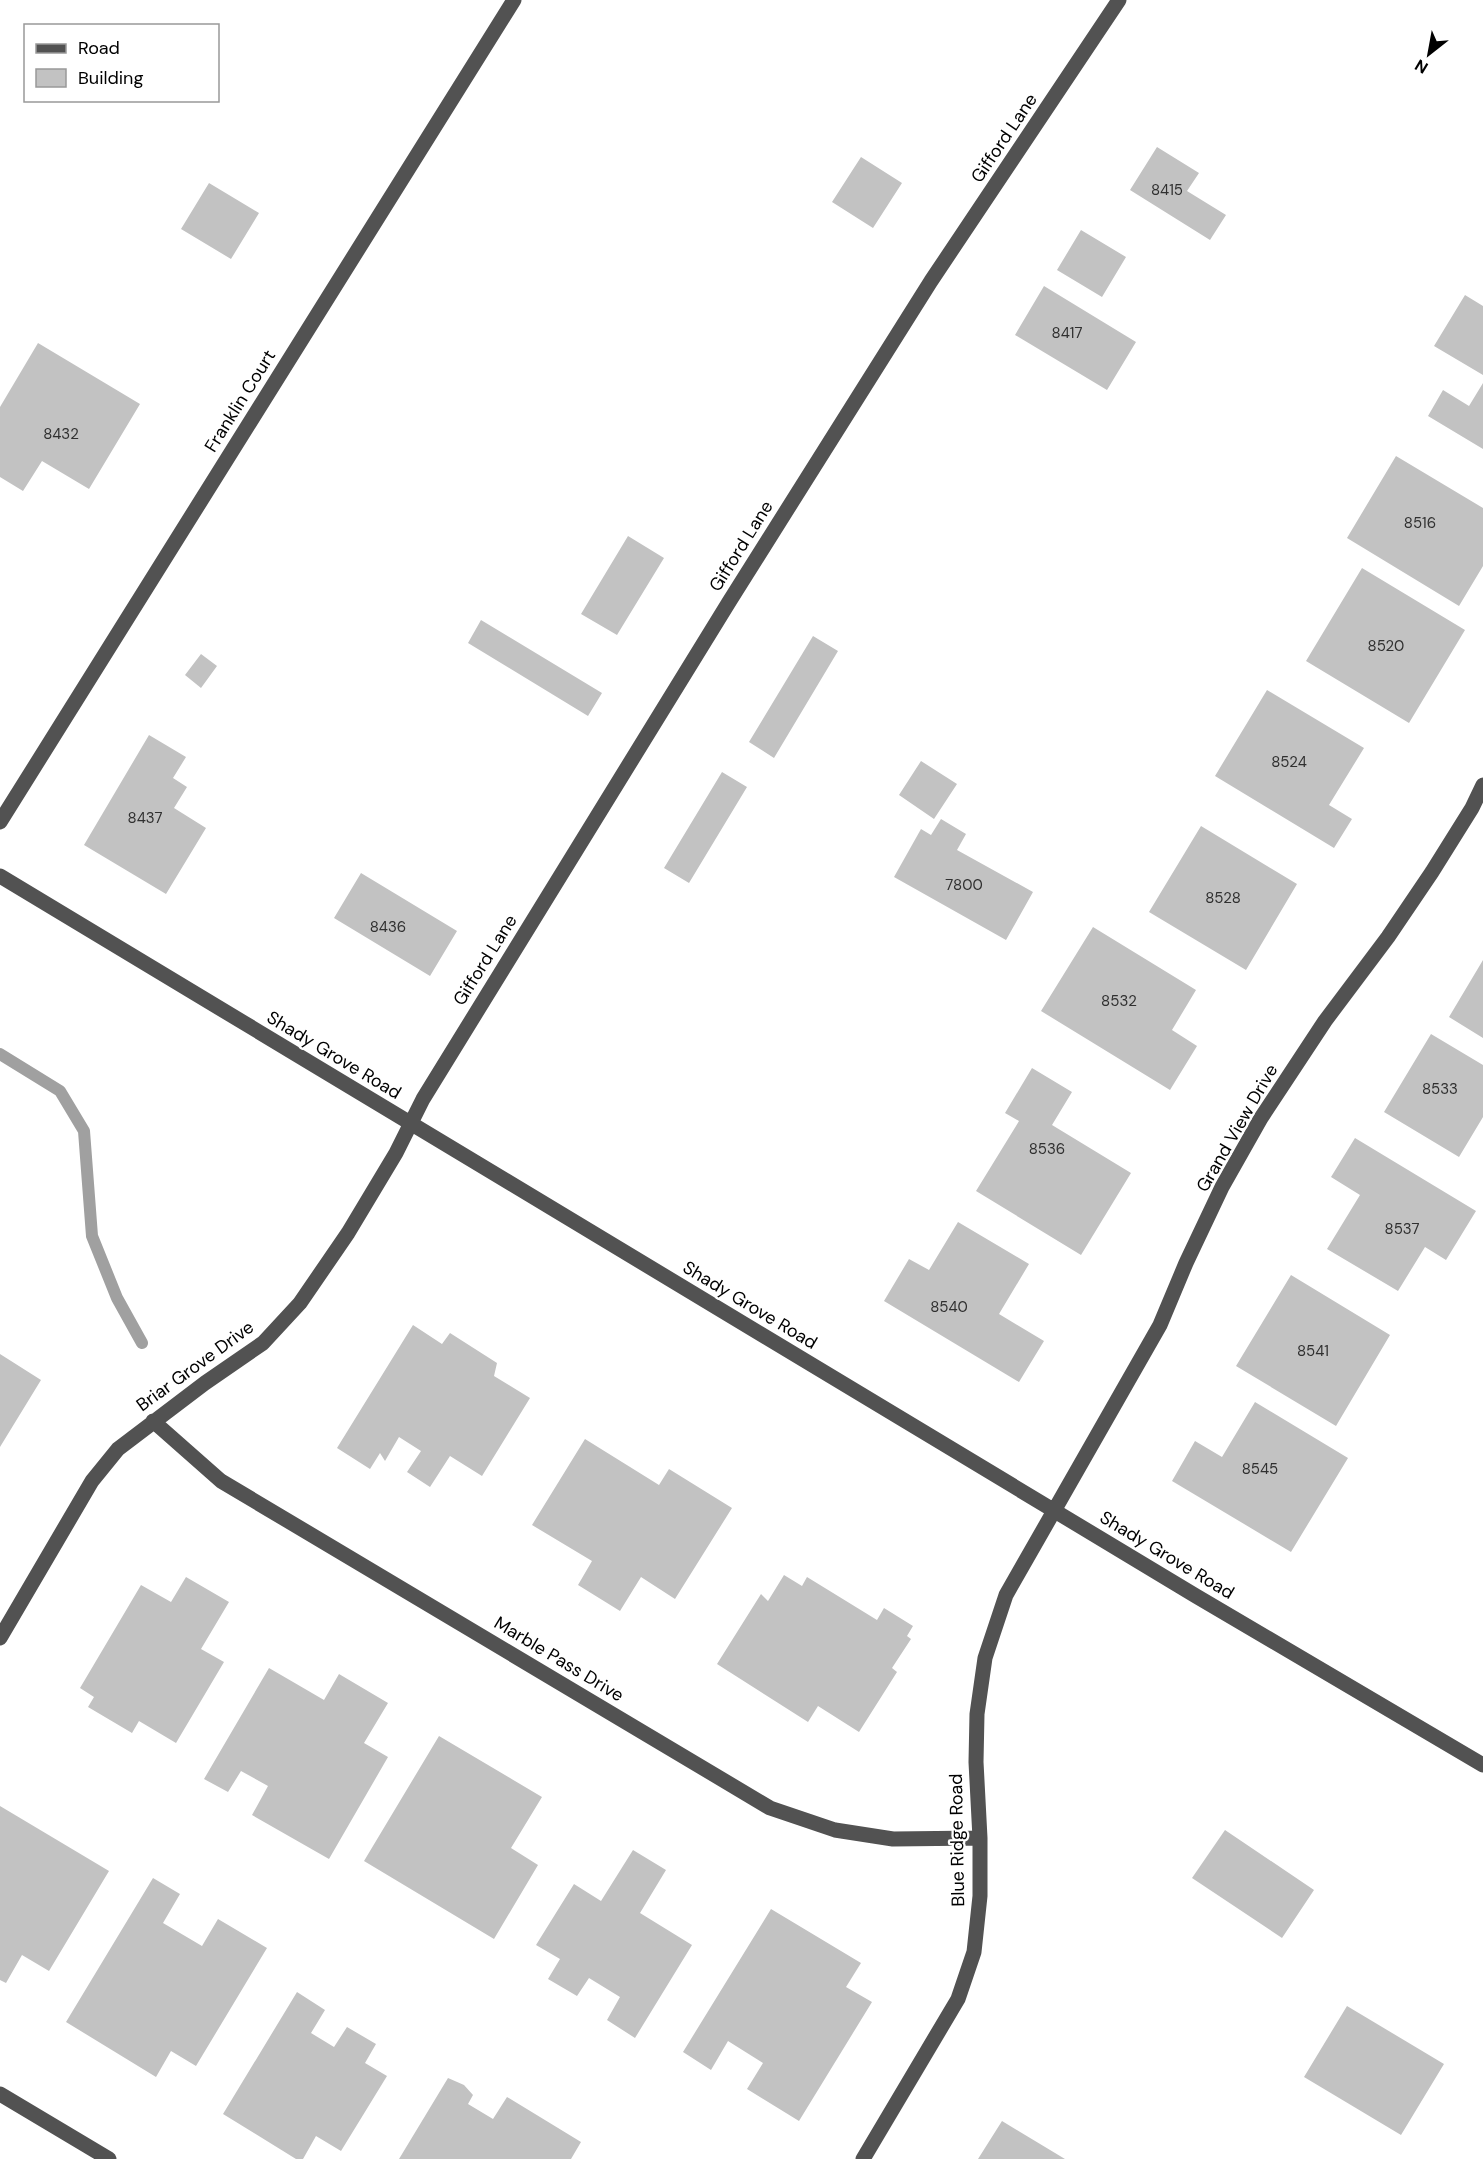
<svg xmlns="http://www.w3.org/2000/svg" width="1483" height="2159" font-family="'DM Sans',sans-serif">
<rect width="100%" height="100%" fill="#fff"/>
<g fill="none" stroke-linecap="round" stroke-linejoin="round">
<path stroke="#a0a0a0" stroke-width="12" d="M 0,1054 L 60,1091 L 84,1131 L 92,1236 L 117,1298 L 142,1343"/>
</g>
<path fill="#c2c2c2" d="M 1157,147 L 1199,173 L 1187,191 L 1226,215 L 1210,240 L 1130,190 Z
M 861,157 L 902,183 L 873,228 L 832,202 Z
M 209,183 L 259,213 L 231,259 L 181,229 Z
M 1081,230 L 1126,257 L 1102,297 L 1057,270 Z
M 1044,286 L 1136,342 L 1107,390 L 1015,335 Z
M 1465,295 L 1483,306 L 1483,375 L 1434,346 Z
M 38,343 L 140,404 L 89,489 L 42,461 L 23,491 L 0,477 L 0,407 Z
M 1483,383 L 1483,449 L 1428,416 L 1443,390 L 1469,406 Z
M 1396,456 L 1483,508 L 1483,566 L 1459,606 L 1347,538 Z
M 628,536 L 664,558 L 617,635 L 581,614 Z
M 1362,568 L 1465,630 L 1409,723 L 1306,661 Z
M 481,620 L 602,693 L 588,716 L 468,643 Z
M 813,636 L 838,651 L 774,758 L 749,742 Z
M 201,654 L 217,666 L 201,688 L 185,675 Z
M 1267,690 L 1364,748 L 1329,805 L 1352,819 L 1334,848 L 1215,776 Z
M 149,735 L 186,757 L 173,778 L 187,787 L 174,808 L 206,828 L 166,894 L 84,845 Z
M 921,761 L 957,784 L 934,819 L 899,795 Z
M 722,772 L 747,787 L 689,883 L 664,868 Z
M 941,819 L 966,834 L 957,850 L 1033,892 L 1006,940 L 894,877 L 921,829 L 931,835 Z
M 1201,826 L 1297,884 L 1246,970 L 1149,912 Z
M 361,873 L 457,931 L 430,976 L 334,918 Z
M 1093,927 L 1196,990 L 1172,1030 L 1197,1046 L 1170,1090 L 1041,1011 Z
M 1483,960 L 1483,1038 L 1449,1017 Z
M 1431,1034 L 1483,1065 L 1483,1117 L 1459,1157 L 1384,1112 Z
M 1032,1068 L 1072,1092 L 1052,1125 L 1131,1173 L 1081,1255 L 976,1191 L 1019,1121 L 1005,1113 Z
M 1355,1138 L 1476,1211 L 1446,1260 L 1425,1247 L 1398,1291 L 1327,1249 L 1360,1195 L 1331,1177 Z
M 958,1222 L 1029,1264 L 999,1314 L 1044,1341 L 1019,1382 L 884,1301 L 909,1259 L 929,1270 Z
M 1291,1275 L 1390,1335 L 1336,1426 L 1236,1366 Z
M 413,1325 L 442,1344 L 450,1333 L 497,1363 L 494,1376 L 530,1398 L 482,1476 L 450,1456 L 430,1487 L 407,1472 L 421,1451 L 399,1437 L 385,1461 L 380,1453 L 370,1469 L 337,1448 Z
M 0,1354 L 41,1380 L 0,1447 Z
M 1255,1402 L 1348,1458 L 1291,1552 L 1172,1481 L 1195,1441 L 1222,1457 Z
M 585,1439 L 659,1485 L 669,1469 L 732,1508 L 675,1599 L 641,1577 L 620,1611 L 578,1585 L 592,1561 L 532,1525 Z
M 784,1575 L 802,1586 L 807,1577 L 877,1620 L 884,1608 L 913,1626 L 907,1636 L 911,1639 L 892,1668 L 897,1672 L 859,1732 L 818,1706 L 808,1722 L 717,1664 L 761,1594 L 768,1601 Z
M 186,1577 L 229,1602 L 201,1649 L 224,1662 L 176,1743 L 139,1721 L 132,1733 L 88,1707 L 94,1697 L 80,1688 L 141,1585 L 171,1602 Z
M 269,1668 L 324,1700 L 339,1674 L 388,1703 L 364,1743 L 388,1757 L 329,1859 L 252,1815 L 268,1786 L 241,1771 L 228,1792 L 204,1779 Z
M 439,1736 L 542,1797 L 511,1848 L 538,1865 L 494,1939 L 364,1861 Z
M 0,1806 L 109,1871 L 49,1971 L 22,1955 L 6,1983 L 0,1980 Z
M 1225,1830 L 1314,1890 L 1282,1938 L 1192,1878 Z
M 633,1850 L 666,1870 L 640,1913 L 692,1945 L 635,2038 L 607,2020 L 620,1997 L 589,1978 L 577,1996 L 548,1979 L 560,1959 L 536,1945 L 574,1884 L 601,1901 Z
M 153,1878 L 180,1894 L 163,1923 L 202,1946 L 218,1919 L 267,1948 L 196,2066 L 171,2051 L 156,2077 L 66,2022 Z
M 771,1909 L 861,1963 L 846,1987 L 872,2002 L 799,2121 L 747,2089 L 763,2063 L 728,2041 L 711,2070 L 683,2052 Z
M 297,1992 L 325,2010 L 311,2033 L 334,2047 L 347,2027 L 376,2044 L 365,2063 L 387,2076 L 341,2151 L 316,2136 L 303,2159 L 296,2159 L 223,2114 Z
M 1347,2006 L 1444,2064 L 1401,2135 L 1304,2077 Z
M 448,2078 L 464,2085 L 473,2095 L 468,2104 L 493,2119 L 507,2097 L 581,2142 L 571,2159 L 399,2159 Z
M 1002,2121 L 1065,2159 L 978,2159 Z"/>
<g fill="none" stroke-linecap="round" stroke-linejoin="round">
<path stroke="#525252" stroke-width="15" d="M 0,822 L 514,0
M 0,876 L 1196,1596 L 1483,1765
M 153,1421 L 221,1481 L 770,1808 L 835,1830 L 893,1839 L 980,1838
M 0,1638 L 92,1481 L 118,1449 L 205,1383 L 263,1343 L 300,1303 L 348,1233 L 396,1153 L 423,1099 L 729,602 L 931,281 L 1119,0
M 0,2094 L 109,2159
M 863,2159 L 958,1999 L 974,1952 L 980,1896 L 980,1838 L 976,1762 L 977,1714 L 985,1658 L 1006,1595 L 1160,1325 L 1186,1263 L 1222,1187 L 1261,1118 L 1325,1021 L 1388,937 L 1432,872 L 1472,808 L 1483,785"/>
</g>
<g text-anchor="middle" stroke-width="4.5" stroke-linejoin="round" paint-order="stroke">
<g font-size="15" fill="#303030">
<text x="1167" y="195">8415</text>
<text x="1067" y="338">8417</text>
<text x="61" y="439">8432</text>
<text x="1420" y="528">8516</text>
<text x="1386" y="651">8520</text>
<text x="1289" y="767">8524</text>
<text x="145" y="823">8437</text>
<text x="964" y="890">7800</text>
<text x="1223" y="903">8528</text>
<text x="388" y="932">8436</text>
<text x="1119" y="1006">8532</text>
<text x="1440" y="1094">8533</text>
<text x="1047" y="1154">8536</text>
<text x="1402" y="1234">8537</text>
<text x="949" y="1312">8540</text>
<text x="1313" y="1356">8541</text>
<text x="1260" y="1474">8545</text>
</g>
<g font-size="18" fill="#000" stroke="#fff">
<text transform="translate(1004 138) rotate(-56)" y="6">Gifford Lane</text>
<text transform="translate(240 401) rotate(-58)" y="6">Franklin Court</text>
<text transform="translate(741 546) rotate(-58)" y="6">Gifford Lane</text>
<text transform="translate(485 960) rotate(-58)" y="6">Gifford Lane</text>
<text transform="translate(334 1055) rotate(31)" y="6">Shady Grove Road</text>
<text transform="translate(1237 1128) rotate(-60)" y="6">Grand View Drive</text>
<text transform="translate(750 1305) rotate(31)" y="6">Shady Grove Road</text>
<text transform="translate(195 1366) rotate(-36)" y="6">Briar Grove Drive</text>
<text transform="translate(1167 1555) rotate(31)" y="6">Shady Grove Road</text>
<text transform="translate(559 1659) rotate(31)" y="6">Marble Pass Drive</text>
<text transform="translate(957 1840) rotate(-91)" y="6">Blue Ridge Road</text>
</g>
</g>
<rect x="24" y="24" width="195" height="78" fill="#ffffff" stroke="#999999" stroke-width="1.5"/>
<rect x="36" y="44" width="30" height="9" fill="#525252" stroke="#999999" stroke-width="1.5"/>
<text x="78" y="54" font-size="18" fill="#000000">Road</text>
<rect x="36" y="69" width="30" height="18" fill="#c2c2c2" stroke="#999999" stroke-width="1.5"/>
<text x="78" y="84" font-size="18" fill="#000000">Building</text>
<g transform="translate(1429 54) rotate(211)" stroke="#ffffff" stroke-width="4.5" paint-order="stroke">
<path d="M0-4.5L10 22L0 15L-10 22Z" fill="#000000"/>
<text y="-9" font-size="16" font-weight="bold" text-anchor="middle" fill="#000000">N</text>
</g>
</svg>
